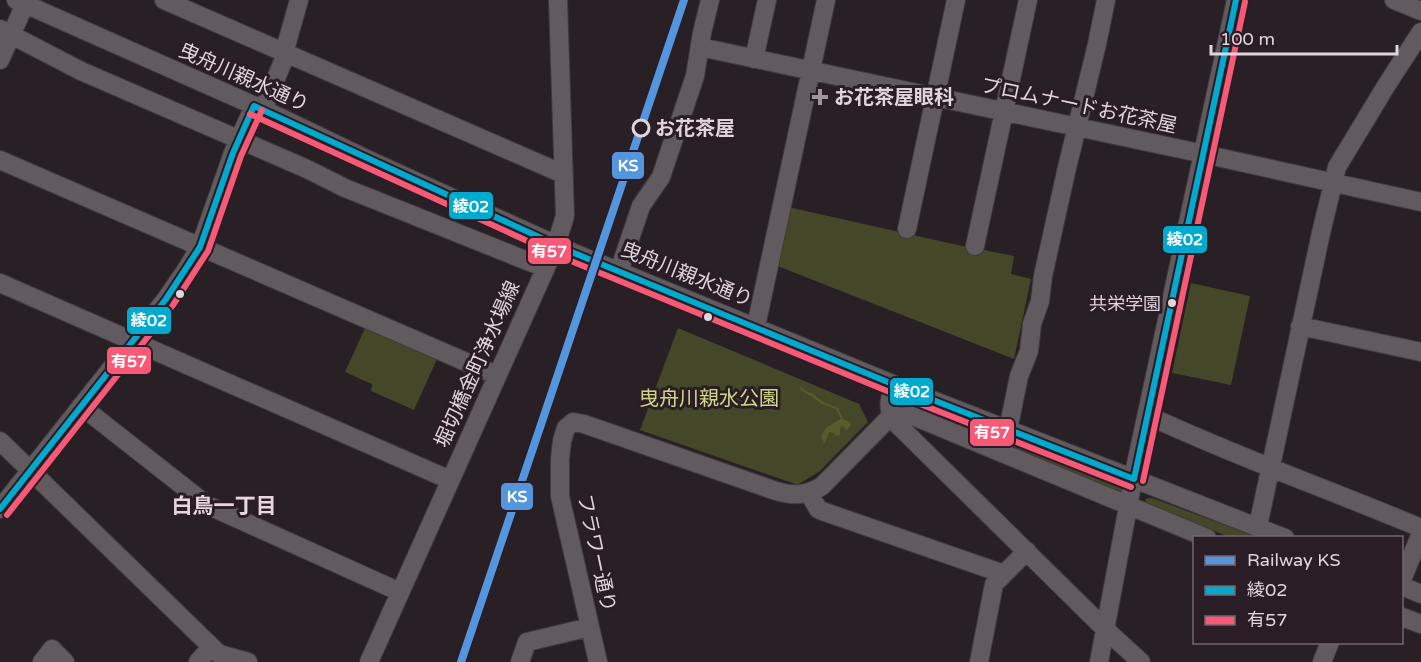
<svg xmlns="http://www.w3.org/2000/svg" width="1421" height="662" font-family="'Varela Round','Noto Sans JP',sans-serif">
<rect width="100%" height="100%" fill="#282025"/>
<path fill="#454729" d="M 788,207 L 953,244 L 1014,256 L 1011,274 L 1031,279 L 1014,359 L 775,265 Z
M 1191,283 L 1250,296 L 1231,385 L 1172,373 Z
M 366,326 L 437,359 L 414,410 L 371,391 L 372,384 L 345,372 Z
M 678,328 L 859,404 L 868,422 L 820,471 L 799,484 L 795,484 L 640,430 Z
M 910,401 L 1117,484 L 1122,489 L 1118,494 L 902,411 L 903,405 Z
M 1152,498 L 1257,537 L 1229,537 L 1147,504 L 1145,499 Z"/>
<path fill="#585b2a" d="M 799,385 L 804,390 L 813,394 L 823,402 L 838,408 L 843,419 L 850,422 L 851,425 L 846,431 L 844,427 L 842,426 L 840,428 L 840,435 L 836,436 L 834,433 L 829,432 L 824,445 C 817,430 830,425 841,419 L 836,409 L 822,404 L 811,396 L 801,390 Z"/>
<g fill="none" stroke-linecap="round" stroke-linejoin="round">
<g stroke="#413b3f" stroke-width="20">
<path id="minor" d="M 16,0 L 271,113 L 371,161 L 574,253 L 917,394 L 1285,538
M 164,0 L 563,174
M 1394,0 L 1421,11
M 0,29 L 81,71 L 307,169 L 345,188 L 545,268
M 700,47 L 1190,151 L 1421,202
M 284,53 L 299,0
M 754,59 L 767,0
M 0,60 L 25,4
M 263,110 L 286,54
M 0,160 L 496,375
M 907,229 L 956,0
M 975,246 L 1028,0
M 619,271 L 641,206 L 661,177 L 669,153 L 695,76 L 702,33 L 710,0
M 0,283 L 450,480
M 756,326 L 826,0
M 1300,326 L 1421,352
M 895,385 C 888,401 886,410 898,425 L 1105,629 L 1141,662
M 81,406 L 207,505 L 400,592
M 1147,415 C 1237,457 1330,490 1421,528
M 1008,430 L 1019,376 L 1029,351 L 1032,324 L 1040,301 L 1043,276 L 1066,172 L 1097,44 L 1106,0
M 0,441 L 219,654 L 248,662
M 809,493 L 818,509 L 822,511 L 1004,574
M 0,509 L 166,299 L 186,270 L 200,247 L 233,153 L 254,106
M 1258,526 L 1321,233 L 1337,167 L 1386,86 L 1421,32
M 1402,580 L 1421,533
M 1402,586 L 1421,594
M 1402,617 L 1421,624
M 42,662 L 52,649 L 65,662
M 198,662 L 211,647
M 369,662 L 556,245 L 565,216 L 558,0
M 520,662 L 527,642 L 590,627
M 598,662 L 560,496 L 560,459 L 562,441 L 566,428 L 573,422 L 584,424 L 776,491 C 793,496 806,496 822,486 L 887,420 L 892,417 L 913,416 L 1207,538
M 979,662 L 994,584 L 1027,551
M 1099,662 L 1136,464 L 1236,0
M 1322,662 L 1330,642"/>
</g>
<use href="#minor" stroke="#615b5f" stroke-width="18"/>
<g stroke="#2b1d26" stroke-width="10">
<path id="bus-1" d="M 254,106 L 574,253 L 895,385 L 1134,479
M 1134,479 L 1236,0
M 0,509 L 166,299 L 200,247 L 233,153 L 254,106"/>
</g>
<g stroke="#2b1d26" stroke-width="10">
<path id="bus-2" d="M 250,114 L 571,261 L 892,393 L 1131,487
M 1143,481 L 1245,2
M 7,515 L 173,305 L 208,251 L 241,156 L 262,110"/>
</g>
<use href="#bus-1" stroke="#00a9ce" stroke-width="6"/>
<use href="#bus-2" stroke="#f75a77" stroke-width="6"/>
<g stroke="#2b1d26" stroke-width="12">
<path id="rail-1" d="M 461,662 L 684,0"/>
</g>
<use href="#rail-1" stroke="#5496de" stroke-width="8"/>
</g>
<path fill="#9f969b" stroke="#2b1d26" stroke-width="2" d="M817 88h6v6h6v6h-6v6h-6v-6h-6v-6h6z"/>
<circle fill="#2b1d26" stroke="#dfd5db" stroke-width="3" cx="641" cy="128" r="8"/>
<g fill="#dfd5db" stroke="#2b1d26" stroke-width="2">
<circle cx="180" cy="294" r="5"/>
<circle cx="1172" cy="303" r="5"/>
<circle cx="708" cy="317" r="5"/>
</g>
<g text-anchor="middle" stroke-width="6" stroke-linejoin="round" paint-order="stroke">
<g font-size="18" fill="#dfd5db" stroke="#2b1d26" text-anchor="end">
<text x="1161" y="310">共栄学園</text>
</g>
<g font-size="20" fill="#dfd5db" stroke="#2b1d26">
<text transform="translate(244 77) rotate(24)" y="7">曳舟川親水通り</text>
<text transform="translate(1079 105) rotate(12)" y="7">プロムナードお花茶屋</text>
<text transform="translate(687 274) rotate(22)" y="7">曳舟川親水通り</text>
<text transform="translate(477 364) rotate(-66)" y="7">堀切橋金町浄水場線</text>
<text transform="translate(597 553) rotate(78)" y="7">フラワー通り</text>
</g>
<g font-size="20" font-weight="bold" fill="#dfd5db" stroke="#2b1d26" text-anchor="start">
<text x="834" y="104">お花茶屋眼科</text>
</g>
<g font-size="20" font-weight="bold" fill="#dfd5db" stroke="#2b1d26" text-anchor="start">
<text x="655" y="135">お花茶屋</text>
</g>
<g font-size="20" fill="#cfd784" stroke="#2b1d26">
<text x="709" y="405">曳舟川親水公園</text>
</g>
<g font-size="21" font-weight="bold" fill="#e7d5e0" stroke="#2b1d26">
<text x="224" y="513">白鳥一丁目</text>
</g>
</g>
<g stroke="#2b1d26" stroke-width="2">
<rect x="611" y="151" width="34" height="29" rx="6" fill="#5496de"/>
<rect x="448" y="191" width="46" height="29" rx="6" fill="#00a9ce"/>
<rect x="1162" y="225" width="46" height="29" rx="6" fill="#00a9ce"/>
<rect x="527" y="237" width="45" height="28" rx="6" fill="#f75a77"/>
<rect x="126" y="306" width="46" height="29" rx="6" fill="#00a9ce"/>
<rect x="106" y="346" width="46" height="29" rx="6" fill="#f75a77"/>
<rect x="889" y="377" width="45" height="29" rx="6" fill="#00a9ce"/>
<rect x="969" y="418" width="46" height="29" rx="6" fill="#f75a77"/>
<rect x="500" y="482" width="34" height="29" rx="6" fill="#5496de"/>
</g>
<g font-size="16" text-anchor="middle" font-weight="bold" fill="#fff">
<text x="628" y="171">KS</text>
<text x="471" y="212">綾02</text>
<text x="1185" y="245">綾02</text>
<text x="549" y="257">有57</text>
<text x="149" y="326">綾02</text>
<text x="129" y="367">有57</text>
<text x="912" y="397">綾02</text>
<text x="992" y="438">有57</text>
<text x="517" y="502">KS</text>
</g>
<rect x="1193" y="536" width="210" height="108" fill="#2b1d26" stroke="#73676e" stroke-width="1.5"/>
<rect x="1205" y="556" width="30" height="9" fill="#5496de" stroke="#73676e" stroke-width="1.5"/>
<text x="1247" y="566" font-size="18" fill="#dfd5db">Railway KS</text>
<rect x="1205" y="586" width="30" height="9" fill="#00a9ce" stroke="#73676e" stroke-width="1.5"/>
<text x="1247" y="596" font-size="18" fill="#dfd5db">綾02</text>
<rect x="1205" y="616" width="30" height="9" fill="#f75a77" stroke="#73676e" stroke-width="1.5"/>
<text x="1247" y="626" font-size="18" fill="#dfd5db">有57</text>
<path d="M1211 45v9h186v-9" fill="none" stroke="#dfd5db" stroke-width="3"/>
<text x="1220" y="45" font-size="18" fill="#dfd5db" stroke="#2b1d26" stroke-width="4.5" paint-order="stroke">100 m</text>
</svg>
